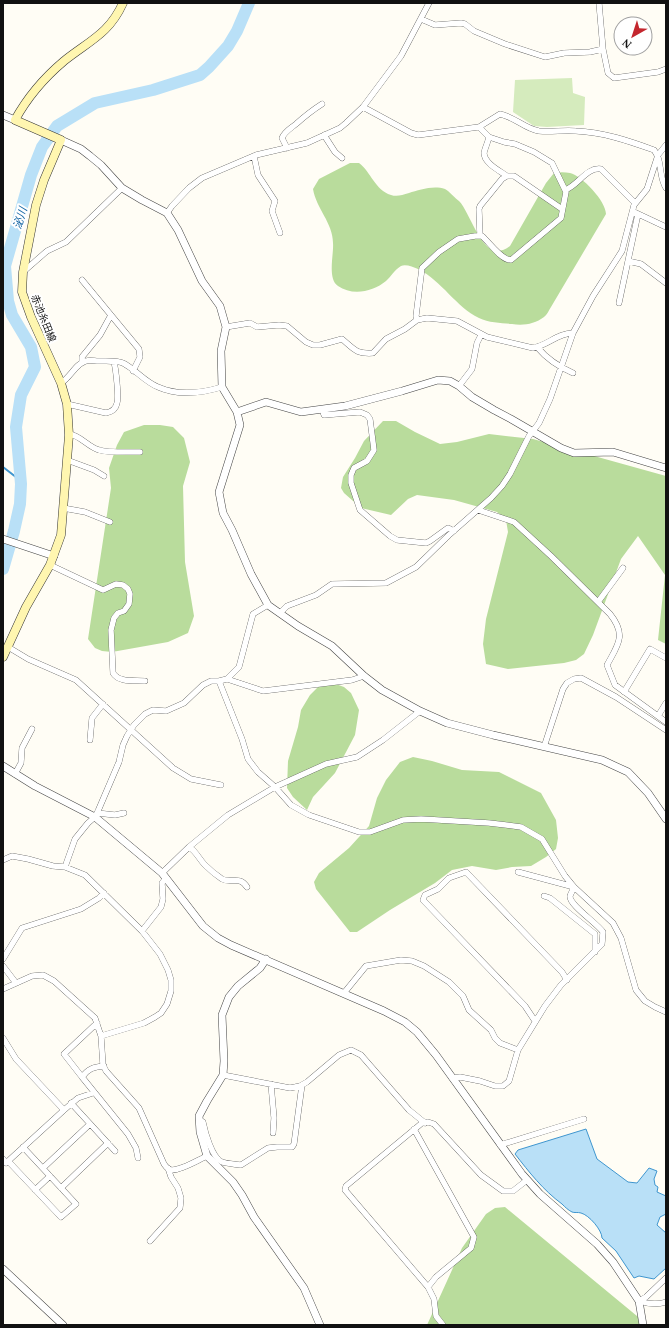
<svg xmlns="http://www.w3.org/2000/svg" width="669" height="1328" font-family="'Times New Roman','Noto Sans JP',serif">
<rect width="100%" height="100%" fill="#fffdf5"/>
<path fill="#d5ebbd" d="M 572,78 L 573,93 L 585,97 L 584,125 L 547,127 L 534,126 L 513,112 L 515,80 Z"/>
<path fill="#b9dc9c" d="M 350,163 L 359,163 C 371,172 375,190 391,195 C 397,197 402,195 409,193 C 419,190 433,185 445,189 C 449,191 455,198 459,201 C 472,214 483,267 510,246 L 546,183 L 554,173 C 559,172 565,172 570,173 C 582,176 606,201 606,214 L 551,307 C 549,310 547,315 544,317 C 535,324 523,326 512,324 C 502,323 489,323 479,318 C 456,307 442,281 418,269 C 413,267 406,264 401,266 C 394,270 391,277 386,281 C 373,292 352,296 338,286 C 327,279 334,254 333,243 C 333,223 316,208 313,189 L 319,179 Z
M 383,421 L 396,421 L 415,432 L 440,444 L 457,442 L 489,434 L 533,439 L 666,476 L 666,644 L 658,640 L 665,575 L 638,536 L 621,559 L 593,635 L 584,654 L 576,660 L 564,663 L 508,669 L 486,664 L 483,644 L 486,619 L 508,532 L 506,520 L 497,512 L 454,500 L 417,495 L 408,499 L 391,515 L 361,508 L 344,493 L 341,488 L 343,477 L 355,458 L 364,441 Z
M 144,425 L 160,425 L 173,427 L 184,438 L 190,462 L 183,486 L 185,562 L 194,616 L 188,633 L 168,642 L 112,652 L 102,651 L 95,648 L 88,639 L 111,488 L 109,468 L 117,445 L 124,432 Z
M 333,683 L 344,687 L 351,693 L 359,710 L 355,735 L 335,773 L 313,797 L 307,810 L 293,797 L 287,788 L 288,761 L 298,727 L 301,710 L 310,695 L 320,685 Z
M 413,757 L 432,761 L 462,770 L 499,772 L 541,793 L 556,820 L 558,838 L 556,849 L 546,857 L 531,866 L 512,867 L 496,870 L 472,866 L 452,870 L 435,883 L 390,910 L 357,932 L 350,932 L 316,889 L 314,882 L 319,873 L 349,848 L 369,826 L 377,798 L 386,780 L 400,762 Z
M 505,1207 L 643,1321 L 646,1325 L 427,1325 L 462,1248 L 486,1214 L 495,1208 Z"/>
<path fill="#b9e0f7" stroke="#3f96cf" d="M 586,1129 L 597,1159 L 628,1182 L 637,1183 L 649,1168 L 657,1171 L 654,1179 L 655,1185 L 658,1187 L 657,1192 L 666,1196 L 666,1214 L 660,1217 L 657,1225 L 666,1233 L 666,1268 L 654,1279 L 639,1276 L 634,1278 L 616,1251 L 602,1238 C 602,1230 589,1215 581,1213 C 578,1212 574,1213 572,1212 C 568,1210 565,1207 562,1204 C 543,1190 529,1172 515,1154 L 518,1150 Z"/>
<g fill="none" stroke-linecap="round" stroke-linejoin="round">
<path stroke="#3f96cf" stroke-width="2" d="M 3,467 L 21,481"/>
<path stroke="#b9e0f7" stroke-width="12" d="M 3,569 L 14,531 L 20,504 L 21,484 L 16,427 L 21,395 L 35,367 L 31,347 L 12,315 L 8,301 L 5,266 L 31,175 L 42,147 L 57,126 L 95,103 L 153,90 L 200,75 L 209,67 L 228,46 L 237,31 L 249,3"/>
<g stroke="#444" stroke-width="6">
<path id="minor" d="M 599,3 L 603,49 L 608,73 L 614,78 L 658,72 L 666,69
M 421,19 L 435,25 L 461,23 L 465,24 L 474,31 L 505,44 L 545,57 L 564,53 L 590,52 L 603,49
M 363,107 L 411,133 L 418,135 L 479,127 L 500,114 C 515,117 525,129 539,131 C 552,132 564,130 576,131 C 603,132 629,141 654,150 C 663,161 658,176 666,188
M 324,135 L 335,152 L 342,158
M 489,137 C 488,142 485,148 484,153 C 484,163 500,171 507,176
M 287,148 L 282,138 C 285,131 290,129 296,124 C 305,116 311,111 322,104
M 254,156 L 258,175 L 275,201 L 272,211 L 280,233
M 565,190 C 578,186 586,167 601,169 L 635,203
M 634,212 L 666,227
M 167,213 L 172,206 L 189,188 L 202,178 L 256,155 L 307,143 L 340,128 L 346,123 L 363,107 L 401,56 L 429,3
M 480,236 L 479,209 L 480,206 L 502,179 L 507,176 L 514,176 L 562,209
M 628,261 L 641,264 L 666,283
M 23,272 L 47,251 L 66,242 L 122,188
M 82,280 L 139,349 L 140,357 L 133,371
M 619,303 L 638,214
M 417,320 L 416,316 L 422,268 L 439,252 L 458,239 L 475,236 L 482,236 C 490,243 501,260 511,260 L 561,218 L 566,192 L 552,163 L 534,152 L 515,144 L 504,142 L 489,137 L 479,127
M 226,327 L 250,323 L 257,327 L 279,325 L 287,326 L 306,342 L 313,345 L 320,345 L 342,339 C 355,350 356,354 373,353 L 386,339 L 405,329 L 417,320 L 427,318 L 457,321 L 487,337 L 533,348 C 548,345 558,333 573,333
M 537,347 C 547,359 559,367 573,373
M 82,363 L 82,357 L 100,335 L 111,315
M 61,383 C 70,378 76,363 86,361 C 89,360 95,361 98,361 C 105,361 116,360 123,363 C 135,369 145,382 158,387 C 178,396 202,393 222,387
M 459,386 L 472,369 L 477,343 L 481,335
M 67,404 L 106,413 C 111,412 116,409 117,403 C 119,397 116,370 114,362
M 322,409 L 324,415 L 360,412 L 367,415 L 370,419 L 374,450 L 367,461 L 354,468 L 351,475 L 351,483 L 360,510 L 390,536 L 397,540 L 426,543 L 430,541 L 448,528 L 454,531
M 69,434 C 80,435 88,447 99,450 C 109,453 129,452 140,452
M 67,460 L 94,470 L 104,476
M 63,508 L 85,512 L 110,522
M 478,510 L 514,522 L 551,556 L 610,614 C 627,635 618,645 607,665 L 615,685 L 666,722
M 50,565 L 103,590 L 116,584 L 123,585 L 128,589 L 130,594 L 129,604 L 124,611 L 118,613 L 114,618 L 111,630 L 113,673 C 119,683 135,680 145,681
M 598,602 L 623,568
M 280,613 L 287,606 L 316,595 L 332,584 L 386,583 L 416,567 L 449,535 L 491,498 L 502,486 L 510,474 L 529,436 L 539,423 L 550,399 L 573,333 L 593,296 L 622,251 L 634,205 L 647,189 L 658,155 L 666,145
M 8,647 L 28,659 L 76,680 L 173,768 L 191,779 L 221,785
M 227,679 L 239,667 L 253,614 L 268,605
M 219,681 L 242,739 L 248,759 L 258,772 L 275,787 L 291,805 L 309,815 L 359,832 L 370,832 L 403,820 L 421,819 L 489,823 L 506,825 L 521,827 L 542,839 L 565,876 L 574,887 L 613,923 L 621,938 L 636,990 L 645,1001 L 655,1007 L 666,1012
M 624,692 L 650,649 L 666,658
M 658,716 L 666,703
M 90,740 L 92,718 L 103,704
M 544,747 L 563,689 L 567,683 L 574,679 L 581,678 L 616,697 L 666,730
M 15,774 L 21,763 L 22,748 L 32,729
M 97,813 L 115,815 L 124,813
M 189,847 C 196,851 199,859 205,865 C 210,870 216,875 222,879 C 231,884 239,875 247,887
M 3,860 L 12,856 L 28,859 L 53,866 L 65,867 L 85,875 L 142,931 L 160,954 L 168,970 L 171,980 L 171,991 L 167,1004 L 161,1013 L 155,1017 L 144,1023 L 101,1036
M 65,867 L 75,839 L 88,823 L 95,817 L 98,811 L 119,762 L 123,745 L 127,736 L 134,725 L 145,714 L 153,710 L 166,711 L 184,703 L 203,685 L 211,681 L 219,681 L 227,679 L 263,691 L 352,680 L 364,676
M 518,872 L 574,887
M 162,873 L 189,847 L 228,815 L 275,787 L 326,764 L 357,757 L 383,740 L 420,711
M 544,896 L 550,898 L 595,934 L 595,952
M 142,931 L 161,907 L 163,899 L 162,883 L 166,878
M 3,959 L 22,928 L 81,909 L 99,898 L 104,893
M 3,966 L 16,983
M 3,989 L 32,976 L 43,975 L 54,981 L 95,1018 L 101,1036 L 103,1065 L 106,1071 L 139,1108 L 164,1164 C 166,1167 168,1170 172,1170 C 182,1170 198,1160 207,1156
M 344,993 L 366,966 L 401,960 L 412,961 L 424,966 L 449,982 L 463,996 L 469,1010 L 491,1030 L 495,1038 L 500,1043 L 518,1050
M 535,1021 L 525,1006 L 423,900 L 425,895 L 438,889 L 449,878 L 466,872 L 562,972 L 567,980
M 3,1038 L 16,1059 L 64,1110 L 6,1163 L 3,1159
M 104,1066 C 93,1067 88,1069 82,1077 L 128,1134 L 136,1148 L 138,1158
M 223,1075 L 290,1088 L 300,1086 L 307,1082 L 339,1055 L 351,1050 L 361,1055 L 409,1110 L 425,1123
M 82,1077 L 64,1054 L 97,1023
M 452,1078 L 460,1077 L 480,1081 L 495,1086 L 503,1086 L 509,1081 L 518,1050 L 545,1006 L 561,985 L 602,944 L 603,932 C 597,923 569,905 570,896 C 571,893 573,890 574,887
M 271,1084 L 274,1118 L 273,1133
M 71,1103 L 115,1151
M 64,1110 L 78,1098 L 93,1093
M 199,1120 L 203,1122 C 205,1132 212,1158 222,1162 C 228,1164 235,1164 241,1165 L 268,1148 L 277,1147 L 292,1147 L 294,1144 L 302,1085
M 414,1129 L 474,1237 L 471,1248 L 436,1277 L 428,1287
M 500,1145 L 584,1119
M 8,1161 L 61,1217 L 76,1204 L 23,1147
M 43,1168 L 90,1124
M 61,1188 L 108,1143
M 35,1190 L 50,1176
M 150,1241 L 180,1208 L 181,1198 L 178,1188 L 171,1177 L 168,1168
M 639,1301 L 646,1297 L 666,1278
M 639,1301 C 648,1304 657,1305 666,1302
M 443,1325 L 436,1316 L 434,1299 L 428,1287 L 345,1190 L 346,1186 L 422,1123 L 428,1122 L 434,1124 L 481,1175 L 503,1191 L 513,1191 L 527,1180"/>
</g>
<g stroke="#444" stroke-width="8">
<path id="tertiary" d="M 3,115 L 15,120
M 61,140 L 81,149 L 90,156 L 101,165 L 122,188 L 142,200 L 167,213 L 178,230 L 202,281 L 220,306 L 226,327 L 221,351 L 222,387 L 237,412 L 240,425 L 219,492 L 223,513 L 232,530 L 251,574 L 268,605 L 298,626 L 332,646 L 364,676 L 382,690 L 420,711 L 447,723 L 493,735 L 602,760 L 628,772 L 648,793 L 666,819
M 237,412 L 266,402 L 301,412 L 345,406 L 402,391 L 438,380 L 450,381 L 459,386 L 472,397 L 494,410 L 511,419 L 561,448 L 574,453 L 613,452 L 666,468
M 3,539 L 54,556
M 3,766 L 35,786 L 95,817 L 162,873 L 203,926 L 218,938 L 231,945 L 384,1011 L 405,1022 L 417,1032 L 436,1055 L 522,1174 L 540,1194 L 597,1244 L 613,1262 L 639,1301 L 643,1325
M 266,959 L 260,968 L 238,986 L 229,997 L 222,1015 L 224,1061 L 223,1075 L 207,1101 L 199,1116 L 200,1132 L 207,1156 L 233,1182 L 242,1195 L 254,1217 L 304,1288 L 320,1325
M 3,1269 L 63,1325"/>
</g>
<g stroke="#333" stroke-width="9">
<path id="secondary" d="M 3,657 L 26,607 L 50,565 L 61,535 L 69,435 L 67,404 L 61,383 L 31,317 L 22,292 L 23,272 L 36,205 L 44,180 L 61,140 L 15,120 C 27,98 45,77 64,61 C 89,41 109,34 123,3"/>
</g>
<use href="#minor" stroke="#fff" stroke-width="5.5"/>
<use href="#tertiary" stroke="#fff" stroke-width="7"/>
<use href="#secondary" stroke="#fff6b0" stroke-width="8"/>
</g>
<g text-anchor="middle" stroke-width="4" stroke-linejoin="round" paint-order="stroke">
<g font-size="10" fill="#111" stroke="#fff">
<text transform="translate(44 318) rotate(68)" y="4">赤池糸田線</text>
</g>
<g font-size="11" font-style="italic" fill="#1768a6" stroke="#fff">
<text transform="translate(20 218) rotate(-73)" y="4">泌川</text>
</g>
</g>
<rect width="669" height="1328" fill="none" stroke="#111111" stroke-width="8"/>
<g transform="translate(633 36) rotate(219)"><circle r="19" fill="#ffffff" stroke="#a0a0a0"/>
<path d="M0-3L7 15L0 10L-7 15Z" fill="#c4262e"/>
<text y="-6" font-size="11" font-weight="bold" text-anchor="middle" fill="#111111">N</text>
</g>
</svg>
